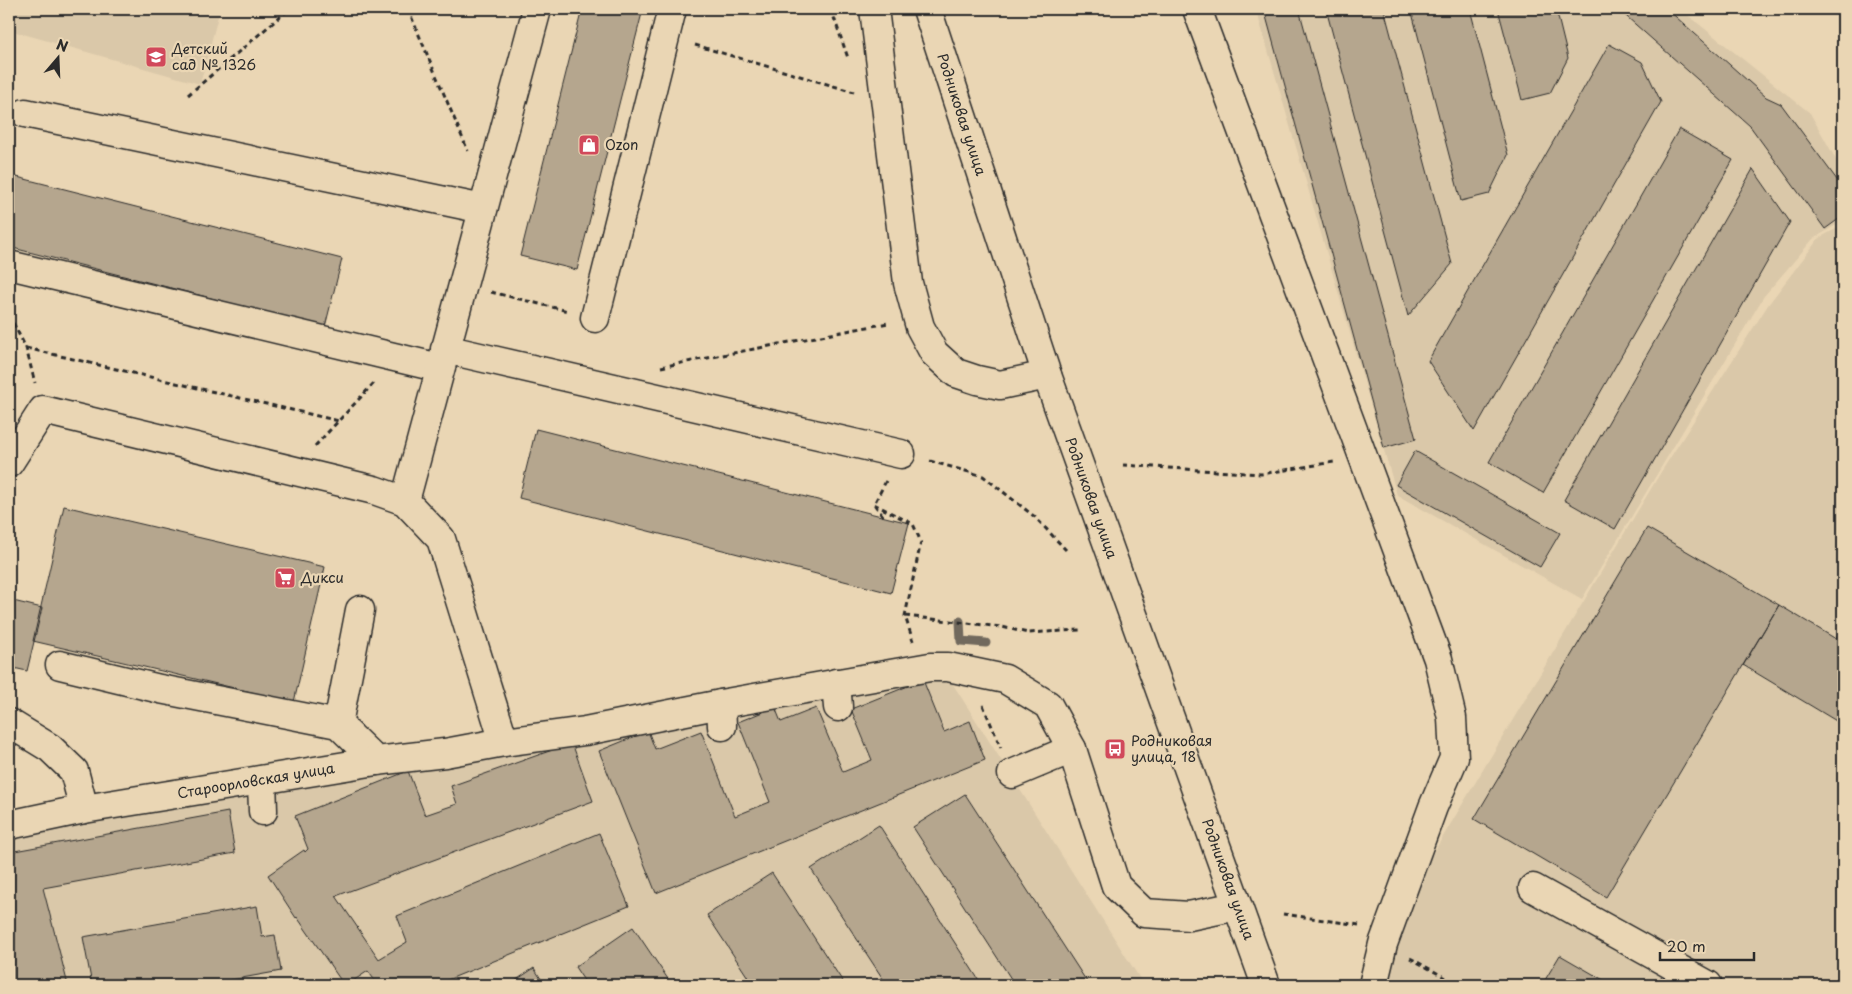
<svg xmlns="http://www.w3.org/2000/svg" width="1852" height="994" font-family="'Playpen Sans',sans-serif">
<rect width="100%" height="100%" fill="#ead6b4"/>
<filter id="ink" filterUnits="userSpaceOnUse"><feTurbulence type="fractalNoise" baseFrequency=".02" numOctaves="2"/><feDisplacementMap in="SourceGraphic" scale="10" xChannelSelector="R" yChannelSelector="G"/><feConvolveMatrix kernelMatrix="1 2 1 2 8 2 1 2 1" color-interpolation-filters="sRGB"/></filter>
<g filter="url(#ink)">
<path fill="#dac8a9" d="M 9,9 L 220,9 L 200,84 L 9,30 Z
M 1256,9 L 1680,9 L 1810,113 L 1843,172 L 1843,221 L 1813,239 L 1764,296 L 1582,599 L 1397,495 Z
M 1843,225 L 1843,985 L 1378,985 L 1392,922 L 1661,472 L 1768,305 L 1819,238 Z
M 942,667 L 1144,985 L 9,985 L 9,836 Z"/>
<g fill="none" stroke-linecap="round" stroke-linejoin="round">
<path stroke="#71695d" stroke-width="9" d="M 960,621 L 961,641 L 986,643"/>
</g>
<path fill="#b5a68e" stroke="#2b2b2b" d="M 582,9 L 643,9 L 577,270 L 520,256 Z
M 1264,9 L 1299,9 L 1416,439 L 1384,448 Z
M 1326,9 L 1384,9 L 1452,264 L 1408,316 Z
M 1411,9 L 1470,9 L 1508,155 L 1489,194 L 1461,201 Z
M 1498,9 L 1556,9 L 1568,58 L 1550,93 L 1522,100 Z
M 1618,9 L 1667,9 L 1766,97 L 1781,104 L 1843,188 L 1843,216 L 1825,229 L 1750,126 Z
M 1609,44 L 1642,62 L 1661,102 L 1474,431 L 1428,361 Z
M 1679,129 L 1733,160 L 1543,493 L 1489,462 Z
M 1753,169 L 1790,222 L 1615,529 L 1564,500 Z
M 9,175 L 342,259 L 325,327 L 9,247 Z
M 536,429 L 909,523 L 891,593 L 519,498 Z
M 1415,451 L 1560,533 L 1540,567 L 1396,485 Z
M 64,506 L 325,567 L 294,702 L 33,641 Z
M 1647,528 L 1779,605 L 1606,897 L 1474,819 Z
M 9,600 L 42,608 L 27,671 L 9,667 Z
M 1779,605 L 1836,639 L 1843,626 L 1843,725 L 1743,665 Z
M 923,680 L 944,732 L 970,721 L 985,760 L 656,893 L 599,751 L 648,731 L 655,749 L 701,731 L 735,816 L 770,802 L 738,722 L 775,707 L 781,722 L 816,708 L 843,772 L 872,760 L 851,709 Z
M 572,743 L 593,801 L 336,896 L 379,959 L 407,942 L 397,916 L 599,833 L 629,906 L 435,985 L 378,985 L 368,971 L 347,985 L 344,985 L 297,917 L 296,918 L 268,875 L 304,850 L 305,852 L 308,849 L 295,816 L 408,771 L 425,815 L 457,804 L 451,786 Z
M 965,794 L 1089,985 L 1015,985 L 913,827 Z
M 228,812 L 235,853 L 43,888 L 68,985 L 9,985 L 9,852 Z
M 879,825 L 982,985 L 887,985 L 811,869 Z
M 772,873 L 845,985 L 753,985 L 707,915 Z
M 257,906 L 262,937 L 275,935 L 281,971 L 203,985 L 92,985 L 83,937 Z
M 633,927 L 672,985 L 587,985 L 575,967 Z
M 1560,955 L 1612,985 L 1542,985 Z
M 534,968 L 545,985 L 509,985 Z"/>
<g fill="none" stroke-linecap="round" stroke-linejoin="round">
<g stroke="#2b2b2b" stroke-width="31">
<g id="minor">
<path d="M 1197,9 L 1438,659 L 1452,718 L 1454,758 L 1433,807 L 1383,944 L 1373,985"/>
<path d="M 25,113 L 483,209"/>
<path d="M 9,265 L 440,368"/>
<path d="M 595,318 L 672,9"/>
<path d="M 445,349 L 901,454"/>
<path d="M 9,463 L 43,410 L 374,490 L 405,501 L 441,539 L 504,742"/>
<path d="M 405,501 L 537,9"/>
<path d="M 60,665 L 160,689 L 338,724 L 376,761"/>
<path d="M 836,683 L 838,707"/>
<path d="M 721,704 L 722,726"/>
<path d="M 9,723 L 50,748 L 74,771 L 84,809"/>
<path d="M 338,724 L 360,610"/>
<path d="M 1012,774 L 1072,749"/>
<path d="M 262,780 L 263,811"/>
<path id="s1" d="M 9,825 L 84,809 L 376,761 L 445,753 L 504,742 L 585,731 L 721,704 L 930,667 L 948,667 L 1005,679 L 1048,705 L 1072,749 L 1116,886 L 1144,913 L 1189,916 L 1237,906"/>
<path d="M 1533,888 L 1708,985"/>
</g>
</g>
<g stroke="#2b2b2b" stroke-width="31">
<g id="major">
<path d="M 874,9 L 908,283 L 920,327 L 934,353 L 956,373 L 977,380 L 1000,385 L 1047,375"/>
<path id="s2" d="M 927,9 L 1047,375 L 1266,985"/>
</g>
</g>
<path stroke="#2b2b2b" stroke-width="3" stroke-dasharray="5 4" stroke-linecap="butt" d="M 408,9 L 468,151
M 831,9 L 848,58
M 695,45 L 854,92
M 188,95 L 289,9
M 491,292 L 568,311
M 9,315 L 26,348 L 35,383
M 26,348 L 339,421
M 661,367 L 888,323
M 315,446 L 374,383
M 930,461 L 983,476 L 1035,517 L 1066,550
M 1123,465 L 1261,474 L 1334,462
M 874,504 L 913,524 L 921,542 L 905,616 L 913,641
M 883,516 L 874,504 L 886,481
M 905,616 L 1002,627 L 1028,633 L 1081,630
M 983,705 L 1001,748
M 1283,914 L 1359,925
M 1410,958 L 1455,983"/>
<use href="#minor" stroke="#ead6b4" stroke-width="28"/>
<use href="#major" stroke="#ead6b4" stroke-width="28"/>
</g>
</g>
<defs>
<g id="school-square" transform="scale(1.125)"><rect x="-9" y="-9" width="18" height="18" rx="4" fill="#d1495b" stroke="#ead6b4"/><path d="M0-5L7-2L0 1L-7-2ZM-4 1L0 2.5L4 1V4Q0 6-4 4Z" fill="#fff"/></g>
<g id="shop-square" transform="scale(1.125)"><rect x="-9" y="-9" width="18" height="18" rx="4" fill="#d1495b" stroke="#ead6b4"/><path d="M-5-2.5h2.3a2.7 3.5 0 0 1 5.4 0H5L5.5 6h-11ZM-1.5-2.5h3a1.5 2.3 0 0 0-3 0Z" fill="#fff"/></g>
<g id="supermarket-square" transform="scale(1.125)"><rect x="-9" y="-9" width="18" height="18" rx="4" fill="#d1495b" stroke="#ead6b4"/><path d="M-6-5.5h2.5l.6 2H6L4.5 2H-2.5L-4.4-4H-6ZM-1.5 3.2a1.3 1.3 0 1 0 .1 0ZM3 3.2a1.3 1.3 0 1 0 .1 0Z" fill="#fff"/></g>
<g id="bus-square" transform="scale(1.125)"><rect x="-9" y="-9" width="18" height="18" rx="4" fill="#d1495b" stroke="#ead6b4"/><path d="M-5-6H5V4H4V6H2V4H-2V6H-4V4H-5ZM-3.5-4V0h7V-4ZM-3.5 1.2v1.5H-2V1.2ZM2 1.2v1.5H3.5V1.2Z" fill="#fff"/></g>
</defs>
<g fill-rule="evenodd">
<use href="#school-square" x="156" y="57"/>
<use href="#shop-square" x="589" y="145"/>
<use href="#supermarket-square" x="285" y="578"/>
<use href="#bus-square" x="1115" y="749"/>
</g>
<g text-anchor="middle" stroke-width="4.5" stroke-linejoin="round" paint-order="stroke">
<g font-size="14" fill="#2b2b2b" stroke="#ead6b4" text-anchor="start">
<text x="172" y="54">Детский<tspan x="172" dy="16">сад № 1326</tspan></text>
<text x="605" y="150">Ozon</text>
<text x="301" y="583">Дикси</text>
<text x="1131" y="746">Родниковая<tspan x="1131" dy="16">улица, 18</tspan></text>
</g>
<g font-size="14" fill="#2b2b2b" stroke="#ead6b4">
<text dy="5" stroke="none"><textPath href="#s2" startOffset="111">Родниковая улица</textPath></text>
<text dy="5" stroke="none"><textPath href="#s2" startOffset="516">Родниковая улица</textPath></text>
<text dy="5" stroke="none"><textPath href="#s1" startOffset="251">Староорловская улица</textPath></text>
<text dy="5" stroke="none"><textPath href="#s2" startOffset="921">Родниковая улица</textPath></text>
</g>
</g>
<rect width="1852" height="994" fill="none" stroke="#ead6b4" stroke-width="30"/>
<rect x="15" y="15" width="1822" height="964" fill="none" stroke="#2b2b2b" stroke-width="2" filter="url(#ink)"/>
<g transform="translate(58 58) rotate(19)" stroke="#ead6b4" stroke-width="4" paint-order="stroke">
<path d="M0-4L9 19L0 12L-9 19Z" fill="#2b2b2b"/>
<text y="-8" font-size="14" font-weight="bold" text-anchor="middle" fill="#2b2b2b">N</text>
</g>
<path d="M1660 952v8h94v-8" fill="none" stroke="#2b2b2b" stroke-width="2.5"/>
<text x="1667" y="952" font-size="15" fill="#2b2b2b" stroke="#ead6b4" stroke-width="4" paint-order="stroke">20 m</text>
</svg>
